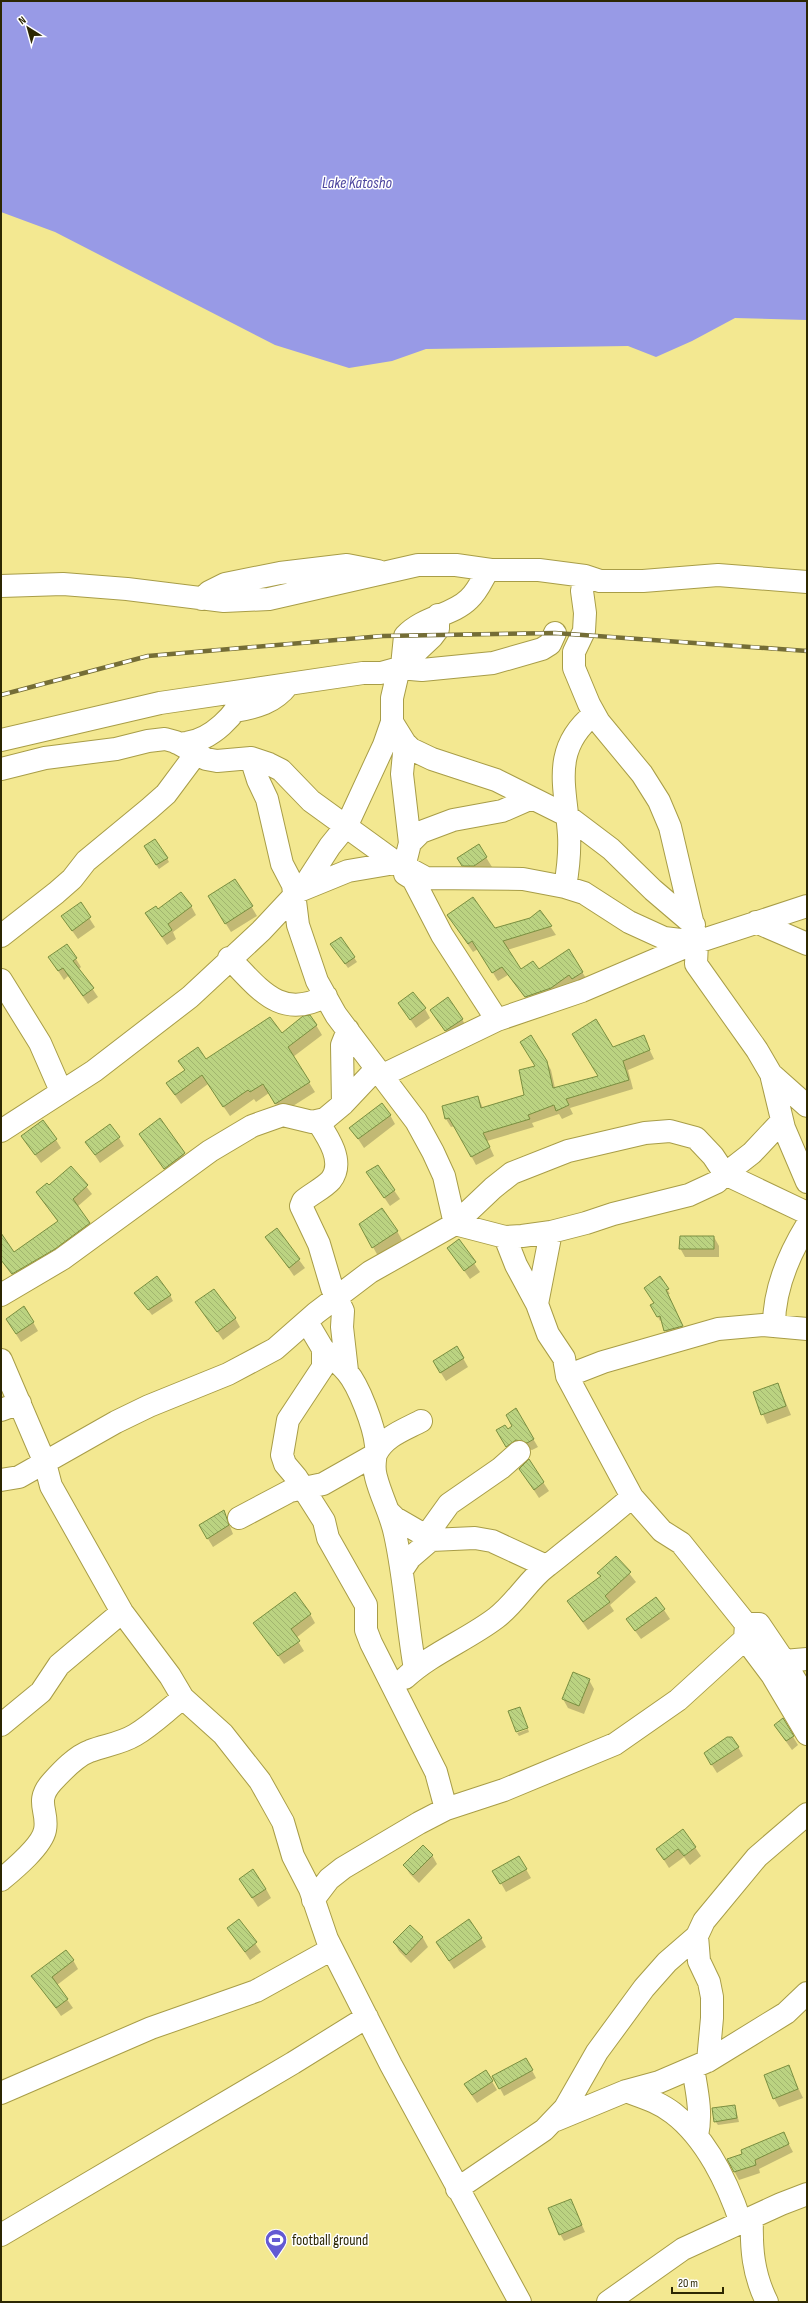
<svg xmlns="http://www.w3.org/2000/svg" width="808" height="2303" font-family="'Sofia Sans Condensed',sans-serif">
<defs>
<pattern id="building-back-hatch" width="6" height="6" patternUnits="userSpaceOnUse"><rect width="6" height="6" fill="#bbd381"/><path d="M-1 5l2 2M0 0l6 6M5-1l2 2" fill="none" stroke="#a1b56e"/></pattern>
</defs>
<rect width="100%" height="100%" fill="#f3e891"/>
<path fill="#989ae6" d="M 1,1 L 807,1 L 807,320 L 735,318 L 692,341 L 656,357 L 628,346 L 426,349 L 392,361 L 349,368 L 275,345 L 55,232 L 1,212 Z"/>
<path fill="#0003" d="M 479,846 L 492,867 L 479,875 L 469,874 L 459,859 Z
M 147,851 L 167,858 L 169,862 L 159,869 Z
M 235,880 L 257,916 L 231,932 L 214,905 Z
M 80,904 L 95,927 L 78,939 L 68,925 Z
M 191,906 L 196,915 L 173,932 L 176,939 L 167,945 L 146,914 Z
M 540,911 L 556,935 L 507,950 L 521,971 L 582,972 L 588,981 L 531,1006 L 508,975 L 498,981 L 478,949 L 473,952 L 454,924 L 495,929 L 531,918 Z
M 341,938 L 357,962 L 348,968 L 334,948 Z
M 49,957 L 76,959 L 81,967 L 79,969 L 98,997 L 88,1004 L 68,976 L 64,980 Z
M 399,1003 L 425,1009 L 430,1018 L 416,1028 Z
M 437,1019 L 462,1019 L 467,1028 L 451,1039 Z
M 316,1025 L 322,1035 L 293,1057 L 315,1092 L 282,1113 L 269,1093 L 256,1102 L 254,1099 L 230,1116 L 208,1084 L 181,1104 L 167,1084 L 185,1071 L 179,1061 L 206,1060 L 281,1034 Z
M 643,1036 L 654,1059 L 628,1070 L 633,1089 L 570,1108 L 573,1114 L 562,1119 L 559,1114 L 532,1123 L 534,1127 L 487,1141 L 494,1156 L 476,1165 L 455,1126 L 451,1127 L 446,1119 L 478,1097 L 483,1108 L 526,1096 L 536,1067 L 546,1061 L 551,1070 L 555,1088 L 600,1077 L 613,1048 Z
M 390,1115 L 395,1124 L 364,1148 L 351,1128 Z
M 160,1120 L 190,1163 L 170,1177 L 146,1143 Z
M 119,1138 L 124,1146 L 100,1163 L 86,1142 Z
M 56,1140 L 61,1148 L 41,1163 L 28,1145 Z
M 71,1167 L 92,1194 L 77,1207 L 94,1232 L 17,1282 L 1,1260 L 1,1234 L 14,1253 L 58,1222 L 37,1193 L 48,1187 Z
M 378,1167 L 400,1199 L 390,1206 L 373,1181 Z
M 360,1224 L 397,1231 L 402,1240 L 378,1256 Z
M 277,1230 L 305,1268 L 294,1276 L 267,1237 Z
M 714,1237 L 719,1246 L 719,1257 L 685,1257 L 680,1248 Z
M 458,1240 L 480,1272 L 470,1279 L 448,1248 Z
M 660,1278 L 670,1294 L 668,1294 L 684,1330 L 667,1335 L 662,1320 L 660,1321 L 652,1305 L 655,1303 Z
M 136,1294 L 170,1295 L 173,1301 L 152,1315 Z
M 197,1303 L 235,1318 L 240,1327 L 223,1340 Z
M 33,1322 L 38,1331 L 21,1342 L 12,1328 Z
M 463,1358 L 468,1367 L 446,1381 L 439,1370 Z
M 778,1384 L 791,1415 L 767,1424 L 754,1393 Z
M 516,1410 L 538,1447 L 532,1450 L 521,1447 L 511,1454 L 498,1431 L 507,1430 L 513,1426 Z
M 529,1461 L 549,1491 L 539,1498 L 526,1478 Z
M 224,1511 L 233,1534 L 213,1547 L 205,1534 Z
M 616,1557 L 636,1582 L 610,1605 L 614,1611 L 588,1630 L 568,1602 L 601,1577 L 599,1573 Z
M 656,1598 L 670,1619 L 641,1639 L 633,1628 Z
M 310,1614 L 315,1623 L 296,1638 L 304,1651 L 284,1664 L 255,1624 Z
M 589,1680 L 594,1689 L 584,1714 L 568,1708 L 563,1699 Z
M 783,1720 L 798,1745 L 792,1750 L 775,1726 Z
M 528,1729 L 529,1732 L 519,1736 L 517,1733 Z
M 738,1747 L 743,1756 L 717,1773 L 710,1762 Z
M 683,1830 L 701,1856 L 690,1865 L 684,1857 L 669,1868 L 657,1849 Z
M 432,1855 L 437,1864 L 419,1883 L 410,1874 L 404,1865 Z
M 519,1857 L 531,1878 L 506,1892 L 494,1871 Z
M 240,1879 L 266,1889 L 271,1898 L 258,1907 Z
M 239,1920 L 261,1952 L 250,1960 L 228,1928 Z
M 410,1926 L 423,1938 L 428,1947 L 411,1963 L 399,1951 L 394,1942 Z
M 481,1938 L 486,1947 L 454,1969 L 437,1943 Z
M 73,1960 L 78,1969 L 57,1985 L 73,2008 L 61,2016 L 33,1976 Z
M 526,2059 L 536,2078 L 504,2096 L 494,2077 Z
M 788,2066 L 803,2098 L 779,2107 L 774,2098 Z
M 486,2071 L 497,2090 L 477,2103 L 470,2093 Z
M 735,2106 L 739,2122 L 718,2125 L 715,2121 Z
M 783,2133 L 793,2152 L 759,2169 L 760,2173 L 739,2180 L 728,2160 L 744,2155 Z
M 574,2207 L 585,2232 L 564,2241 L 560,2234 Z"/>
<path fill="url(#building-back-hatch)" stroke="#7a8f40" d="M 155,839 L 168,858 L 156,865 L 144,846 Z
M 479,844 L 487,857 L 474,866 L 462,866 L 457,858 Z
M 235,879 L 253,906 L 225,924 L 208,896 Z
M 181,892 L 192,906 L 168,924 L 172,930 L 162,937 L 145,913 L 156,906 L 158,909 Z
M 473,897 L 495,928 L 530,918 L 540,910 L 552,926 L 503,941 L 521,969 L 533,961 L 539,969 L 569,949 L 583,972 L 572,979 L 569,975 L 551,988 L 525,997 L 502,967 L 492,973 L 472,941 L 468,944 L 447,915 Z
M 81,902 L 91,917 L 72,931 L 61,916 Z
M 341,937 L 355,957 L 345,964 L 330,944 Z
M 67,944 L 77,958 L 73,961 L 94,988 L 83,996 L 63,968 L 58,971 L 48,957 Z
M 413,992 L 426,1008 L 410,1020 L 398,1003 Z
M 448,997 L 463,1019 L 445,1031 L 430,1010 Z
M 310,1015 L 317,1025 L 288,1047 L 310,1082 L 275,1104 L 263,1084 L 250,1092 L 248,1090 L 223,1107 L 202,1075 L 175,1095 L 166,1083 L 185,1070 L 178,1061 L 198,1047 L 206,1059 L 270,1017 L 282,1033 L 303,1016 Z
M 596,1019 L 613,1047 L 644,1035 L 650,1050 L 623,1061 L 629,1080 L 566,1099 L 569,1105 L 556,1111 L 554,1105 L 528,1115 L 530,1119 L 483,1133 L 490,1147 L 471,1157 L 449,1118 L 445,1119 L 442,1106 L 478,1096 L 481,1108 L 524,1095 L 519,1070 L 535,1066 L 520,1042 L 531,1035 L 547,1061 L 553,1088 L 598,1076 L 572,1034 Z
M 382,1103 L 391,1115 L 358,1139 L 349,1128 Z
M 160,1118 L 185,1153 L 164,1169 L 139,1134 Z
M 43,1120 L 57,1139 L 35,1155 L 21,1136 Z
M 110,1124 L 120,1137 L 95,1155 L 85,1142 Z
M 378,1165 L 395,1190 L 384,1198 L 366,1172 Z
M 71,1166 L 88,1185 L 73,1199 L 90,1223 L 55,1249 L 12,1274 L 1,1260 L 1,1233 L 14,1252 L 58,1221 L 36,1192 L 47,1183 L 49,1185 Z
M 382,1208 L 398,1231 L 372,1248 L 359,1224 Z
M 277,1228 L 300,1259 L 289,1268 L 265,1237 Z
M 680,1236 L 714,1236 L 714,1249 L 679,1249 Z
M 459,1239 L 476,1262 L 464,1271 L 447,1248 Z
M 157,1276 L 171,1295 L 148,1310 L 134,1293 Z
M 660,1276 L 669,1289 L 666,1290 L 683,1326 L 664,1331 L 660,1316 L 657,1317 L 650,1305 L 654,1303 L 644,1288 Z
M 214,1289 L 236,1318 L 217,1332 L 195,1302 Z
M 24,1306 L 34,1322 L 16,1334 L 6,1319 Z
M 457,1346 L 464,1358 L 440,1373 L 433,1361 Z
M 778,1383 L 786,1406 L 761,1415 L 753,1392 Z
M 516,1408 L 534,1439 L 527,1443 L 516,1440 L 506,1447 L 496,1430 L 505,1425 L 508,1429 L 512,1426 L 506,1415 Z
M 529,1459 L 544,1482 L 534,1490 L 519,1469 Z
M 224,1510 L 229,1525 L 207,1539 L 199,1525 Z
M 616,1556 L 631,1572 L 605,1596 L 610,1602 L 583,1622 L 567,1601 L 601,1576 L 597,1573 Z
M 295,1592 L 311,1614 L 291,1629 L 300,1641 L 278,1656 L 253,1623 Z
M 656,1597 L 665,1609 L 635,1631 L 626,1619 Z
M 573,1672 L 590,1679 L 579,1706 L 562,1699 Z
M 520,1707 L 528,1728 L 516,1732 L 508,1711 Z
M 783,1718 L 794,1736 L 786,1741 L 774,1725 Z
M 727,1737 L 732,1737 L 739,1747 L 711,1765 L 704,1753 Z
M 683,1829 L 696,1847 L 684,1856 L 678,1849 L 664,1860 L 656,1849 Z
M 423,1845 L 433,1855 L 413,1875 L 403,1865 Z
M 519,1856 L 527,1869 L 500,1884 L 492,1871 Z
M 253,1869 L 266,1889 L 252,1898 L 239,1879 Z
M 239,1919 L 257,1942 L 245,1952 L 227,1928 Z
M 469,1919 L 482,1938 L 449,1961 L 436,1942 Z
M 410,1925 L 423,1937 L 406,1955 L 393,1942 Z
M 66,1950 L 74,1960 L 52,1977 L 68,1999 L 56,2008 L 31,1976 Z
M 526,2058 L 533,2070 L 499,2089 L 492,2076 Z
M 789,2065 L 798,2089 L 773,2099 L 764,2075 Z
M 486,2070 L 493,2081 L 472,2095 L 464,2084 Z
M 735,2105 L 737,2118 L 714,2122 L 712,2108 Z
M 784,2132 L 789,2144 L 755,2160 L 756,2165 L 734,2172 L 727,2159 L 742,2154 L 741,2150 Z
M 571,2199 L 582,2225 L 559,2235 L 548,2208 Z"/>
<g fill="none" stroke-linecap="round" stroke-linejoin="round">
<g stroke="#a89d47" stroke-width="24">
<path id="minor" d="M 585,576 L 582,591 L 585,613 L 584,631 L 574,652 L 574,668 L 589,704 L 599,722 L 642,774 L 659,801 L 670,827 L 697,942
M 1,586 L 63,584 L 127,589 L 224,601 L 269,599 L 418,565 L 456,565 L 491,570 L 539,570 L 585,576 L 600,581 L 643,581 L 718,575 L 807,582
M 202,599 L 209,592 L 225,584 L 280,573 L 347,565 L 378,571
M 402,666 L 405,636 C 424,616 452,616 469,599 C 478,591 482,580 488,570
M 235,711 C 257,707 274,703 288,685
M 392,722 L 405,743 L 411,749 L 432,759 L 496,780 L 566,815 L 611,849 L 653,890 L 694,925
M 1,740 L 160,703 L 363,673 L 381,673 L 399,668 L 422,670 L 493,663 L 542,649 L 550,644 L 555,633
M 177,743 C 181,745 182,743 186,743 C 211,740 237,715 245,692
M 405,743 L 402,774 L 410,843
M 251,758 L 258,780 L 267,799 L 282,864 L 293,885 L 298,925 L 317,981 L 336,1015 L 416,1121 L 433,1152 L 444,1176 L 455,1224 L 493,1188 L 512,1173 L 568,1151 L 645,1133 L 670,1131 L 696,1138 L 713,1156 L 725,1174 L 807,1213
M 1,769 L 45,758 L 116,749 L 148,741 L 165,739 L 176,742 L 206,759 L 217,761 L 251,758 L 269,764 L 281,770 L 311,801 L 391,859 L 426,878 L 523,879 L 565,887 L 584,893 L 629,922 L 664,938 L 697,942 L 696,964 L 757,1050 L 771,1074 L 784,1128 L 807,1182
M 565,887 C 568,870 570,853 569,835 C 566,787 550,750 594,714
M 299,891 L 348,871 L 401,862
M 756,922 L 807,944
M 1,936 L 56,893 L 72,879 L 86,861 L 149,809 L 166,794 L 195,755
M 229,958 C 259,988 280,1021 326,996
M 1,980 L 40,1043 L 61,1091
M 497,1020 L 442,935 L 413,879 L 405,874 L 404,867 L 410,843 L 421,832 L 453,820 L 502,811 L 532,798
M 771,1074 L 807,1106
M 381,1076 L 497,1020 L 582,991 L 697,942 L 807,906
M 343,1104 L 342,1045 L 348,1030
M 318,1122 C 328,1137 345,1162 331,1180 C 324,1188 311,1194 303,1201 L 301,1206 L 319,1244 L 332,1288 L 343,1311 L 342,1327 L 347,1371
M 1,1131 L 94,1071 L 190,997 L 261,931 L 306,883 L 330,846 L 347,825 L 384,745 L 392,722 L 392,698 L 399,668 L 432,637 L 438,629 L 438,615
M 505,1237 L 516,1265 L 537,1304 L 548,1334 L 564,1358 L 567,1376 L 632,1497 L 662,1531 L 681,1543 L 746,1624 L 759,1624 L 784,1661 L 807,1700
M 1,1295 L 62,1259 L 210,1151 L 252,1126 L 283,1115 L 312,1122 L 325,1119 L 343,1104 L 376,1069
M 537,1304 L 551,1232
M 307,1322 L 323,1349 L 323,1367 L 288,1420 L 282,1455 L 285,1464 L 296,1477 L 324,1521 L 328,1538 L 366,1605 L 366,1630 L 371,1643 L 436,1772 L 446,1809
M 774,1325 C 774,1289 788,1256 807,1225
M 323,1349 C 331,1356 340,1364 347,1372 C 359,1386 374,1426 376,1445 C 377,1457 372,1464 376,1477 C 381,1497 391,1514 395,1534 C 405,1579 407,1624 415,1669
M 1,1360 L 45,1463 L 51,1486 L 122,1612 L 170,1676 L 183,1698 L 223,1734 L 260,1781 L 283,1822 L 293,1856 L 310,1889 L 327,1939 L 391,2065 L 520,2302
M 567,1376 L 603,1362 L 718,1329 L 763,1325 L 807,1329
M 1,1410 L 20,1403
M 1,1480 L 19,1477 L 116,1422 L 149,1406 L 228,1374 L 275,1349 L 316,1313 L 370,1272 L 455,1224 L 505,1237 L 522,1236 L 551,1232 L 586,1223 L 613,1214 L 689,1195 L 717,1182 L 725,1174 L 752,1153 L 782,1121
M 388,1511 L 395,1518 L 426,1536
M 239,1518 L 290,1491 L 323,1484 L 376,1454 C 385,1436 404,1430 421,1421
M 431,1540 L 475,1538 L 492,1541 L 546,1566
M 402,1570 L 410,1558 L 431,1540 L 426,1536 L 449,1504 L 501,1468 L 519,1452
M 745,1639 L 772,1675 L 807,1734
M 784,1661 L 807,1659
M 405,1678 C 432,1653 467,1640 496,1618 C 516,1603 528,1580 547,1566 C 576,1543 604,1521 632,1497
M 1,1725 L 41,1692 L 59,1665 L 122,1612
M 1,1880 C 13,1870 42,1846 45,1830 C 49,1811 34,1802 52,1782 C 62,1771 76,1756 90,1751 C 105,1745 120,1744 135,1735 C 152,1725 167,1710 183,1698
M 313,1900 L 329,1879 L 343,1868 L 419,1823 L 446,1809 L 504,1790 L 615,1744 L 678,1700 L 745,1639 L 746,1624
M 697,1936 L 699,1961 L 709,1982 L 712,1997 L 712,2018 L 708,2061
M 693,2068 C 697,2092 702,2113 697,2136
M 626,2091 C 642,2097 659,2102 673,2113 C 706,2138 728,2184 741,2223
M 1,2093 L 151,2028 L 256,1991 L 332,1949
M 556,2120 L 626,2091 L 659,2082 L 708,2061 L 786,2013 L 807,1993
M 457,2189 L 544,2130 L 565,2108 L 597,2052 L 644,1988 L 667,1962 L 697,1936 L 704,1921 L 757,1857 L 807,1814
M 752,2218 C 751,2248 753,2274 767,2302
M 1,2235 L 293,2063 L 367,2017
M 608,2302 L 683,2249 L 781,2204 L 807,2194"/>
</g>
<use href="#minor" stroke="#fff" stroke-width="22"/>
<g stroke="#746d36" stroke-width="4.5">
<path id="rail" d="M 1,695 L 148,656 L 383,636 L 555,633 L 807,651"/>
</g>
<use href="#rail" stroke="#fff" stroke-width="3" stroke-dasharray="9" stroke-linecap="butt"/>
</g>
<defs>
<g id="stadium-pin" transform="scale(1.15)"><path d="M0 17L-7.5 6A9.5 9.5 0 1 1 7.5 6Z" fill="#645ad3" stroke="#fff"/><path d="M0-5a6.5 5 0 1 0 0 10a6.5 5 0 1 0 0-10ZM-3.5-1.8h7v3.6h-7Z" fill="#fff"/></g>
</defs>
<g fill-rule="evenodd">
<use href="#stadium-pin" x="276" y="2240"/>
</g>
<g text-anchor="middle" stroke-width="3" stroke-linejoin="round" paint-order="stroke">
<g font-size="15" fill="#2c2702" stroke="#fff" text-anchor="start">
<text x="292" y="2245">football ground</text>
</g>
<g font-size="16" font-style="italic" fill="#4c459e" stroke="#fff">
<text x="357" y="188">Lake Katosho</text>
</g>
</g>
<rect width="808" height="2303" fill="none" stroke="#2c2702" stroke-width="4"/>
<g transform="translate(28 28) rotate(323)" stroke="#ffffff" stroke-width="3" paint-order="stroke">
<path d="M0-3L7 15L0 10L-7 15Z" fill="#2c2702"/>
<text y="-6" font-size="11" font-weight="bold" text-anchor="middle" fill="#2c2702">N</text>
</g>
<path d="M672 2287v6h51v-6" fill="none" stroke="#2c2702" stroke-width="2"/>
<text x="678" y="2287" font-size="12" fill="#2c2702" stroke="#ffffff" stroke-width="3" paint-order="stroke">20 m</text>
</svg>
